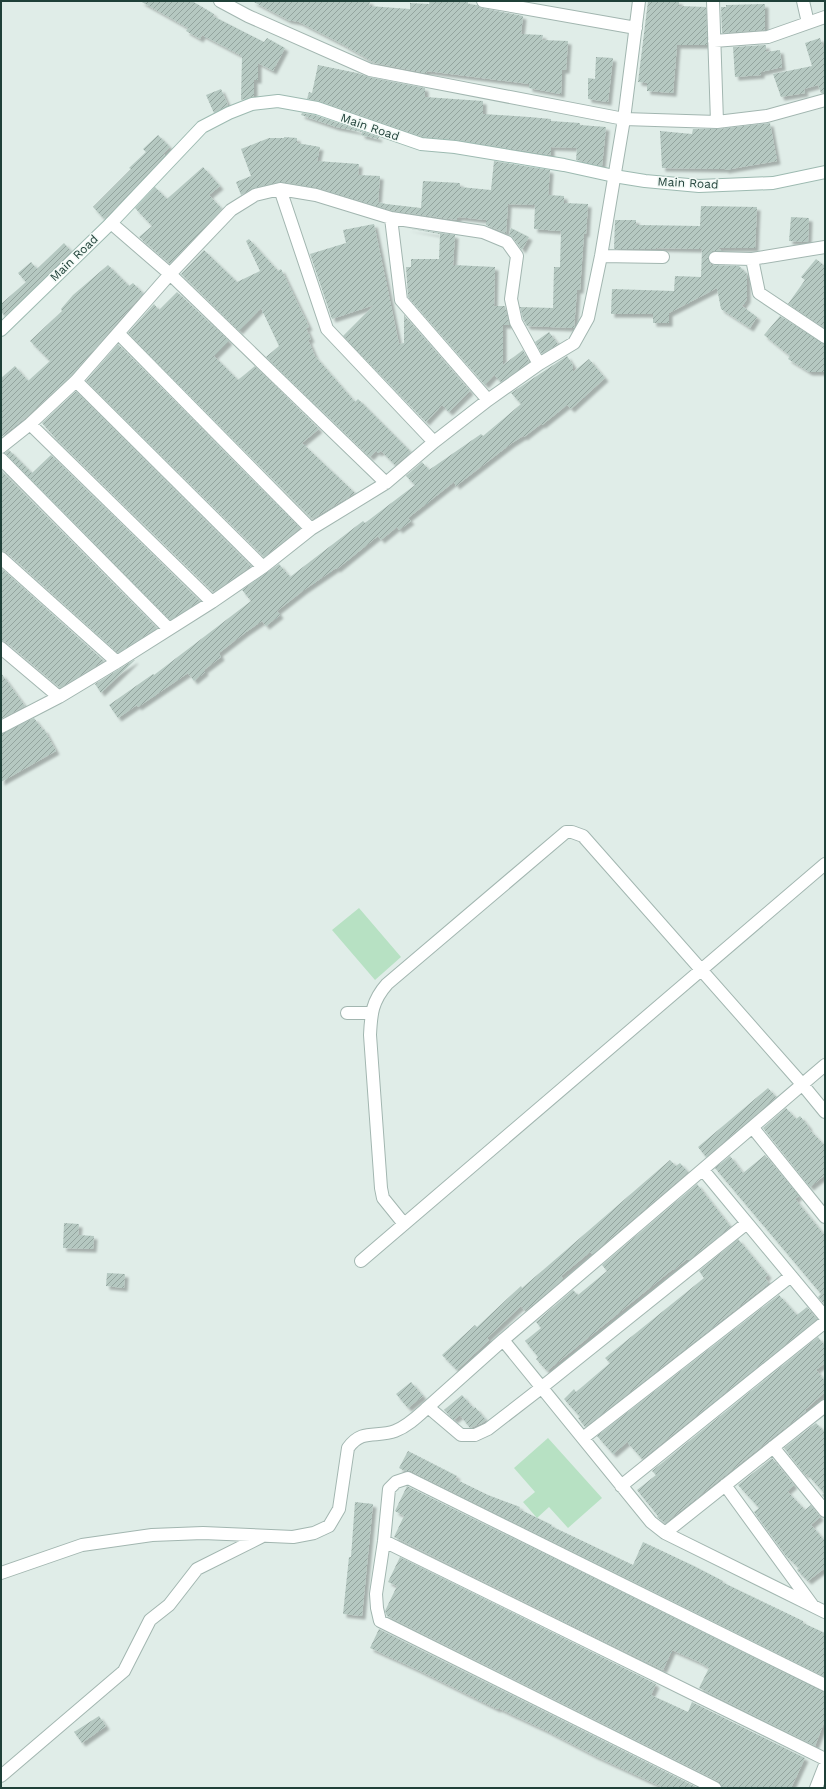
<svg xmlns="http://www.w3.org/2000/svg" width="826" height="1789" font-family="'Work Sans',sans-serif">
<defs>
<pattern id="building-hatch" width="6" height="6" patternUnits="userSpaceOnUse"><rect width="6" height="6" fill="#b5c8c1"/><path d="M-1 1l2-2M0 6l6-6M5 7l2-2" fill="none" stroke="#93a49e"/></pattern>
<filter id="shadow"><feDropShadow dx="3.5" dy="3.5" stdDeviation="1" flood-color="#0004"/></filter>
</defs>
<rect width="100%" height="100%" fill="#e0ede8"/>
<path fill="#b7e1c3" d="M 359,908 L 401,957 L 375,980 L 332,930 Z
M 548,1438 L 602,1498 L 568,1528 L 549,1507 L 537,1518 L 523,1502 L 535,1492 L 514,1468 Z"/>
<path fill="url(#building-hatch)" filter="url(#shadow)" d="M 140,1 L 192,1 L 214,14 L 213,16 L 264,42 L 267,38 L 285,48 L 273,71 L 258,63 L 258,80 L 254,80 L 254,96 L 241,100 L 242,56 L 202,35 L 200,39 L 186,31 L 188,28 Z
M 252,1 L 370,1 L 369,6 L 410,9 L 410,3 L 429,4 L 430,1 L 468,1 L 468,4 L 477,5 L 482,8 L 523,16 L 521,34 L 543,35 L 542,40 L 568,41 L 566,70 L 562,70 L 561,94 L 529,88 L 529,84 L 427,71 L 426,73 L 375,63 L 342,44 L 299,22 L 288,20 Z
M 648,1 L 679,1 L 679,6 L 706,7 L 707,45 L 677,45 L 673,93 L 647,91 L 647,83 L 638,82 Z
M 765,4 L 765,30 L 722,33 L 721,7 L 726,7 L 726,5 Z
M 820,38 L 825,53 L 825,93 L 821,93 L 818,85 L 804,89 L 805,93 L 781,97 L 773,74 L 812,66 L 805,43 Z
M 766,45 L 766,52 L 780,50 L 782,67 L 761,72 L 761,75 L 735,77 L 733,47 Z
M 596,57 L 613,58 L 608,102 L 588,99 L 588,78 L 595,79 Z
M 318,65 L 357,73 L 369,77 L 425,88 L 425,97 L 483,101 L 483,114 L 529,117 L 551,119 L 551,121 L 580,123 L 580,125 L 606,127 L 602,166 L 576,160 L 577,148 L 551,147 L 551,155 L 456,140 L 423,137 L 319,101 L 307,99 L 309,92 L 312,93 Z
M 221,89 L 228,105 L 214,113 L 206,95 Z
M 302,113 L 315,115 L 379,137 L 378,139 L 361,135 L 362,132 L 336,127 L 301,115 Z
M 770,123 L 777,161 L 725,170 L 725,169 L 662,168 L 660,131 L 692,134 L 693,129 L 718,129 Z
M 158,135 L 170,147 L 163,154 L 165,155 L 104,219 L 93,207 L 131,169 L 129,168 L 146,152 L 143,149 Z
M 284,137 L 297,138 L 297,143 L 320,147 L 317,161 L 359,164 L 358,175 L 380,176 L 378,202 L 386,204 L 421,208 L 423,181 L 460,183 L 460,187 L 491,190 L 494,161 L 550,170 L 548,195 L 564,196 L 564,203 L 588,204 L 586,234 L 584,233 L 580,290 L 577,290 L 574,328 L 527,326 L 523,319 L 520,307 L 553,308 L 554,267 L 560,267 L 561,231 L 534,229 L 535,205 L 508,204 L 506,233 L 486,225 L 486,220 L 459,217 L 457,218 L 457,220 L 393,211 L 318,188 L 281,182 L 253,188 L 241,195 L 236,182 L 251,176 L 241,149 L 269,138 L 284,138 Z
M 203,167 L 220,186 L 209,195 L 222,209 L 170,264 L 139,237 L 152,226 L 135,208 L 155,187 L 167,199 Z
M 701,206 L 757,207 L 755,248 L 718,248 L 722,251 L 712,251 L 708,257 L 711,265 L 739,266 L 747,274 L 747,299 L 742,306 L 757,317 L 750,328 L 721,309 L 717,288 L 669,313 L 669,323 L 653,323 L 653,314 L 611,314 L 612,289 L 674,291 L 675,276 L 701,277 L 702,249 L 656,248 L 656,249 L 614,249 L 615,220 L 636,220 L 636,225 L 700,226 Z
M 791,217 L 809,218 L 808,242 L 789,241 Z
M 374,224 L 399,344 L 404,343 L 404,315 L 470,391 L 449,412 L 442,405 L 426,422 L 343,336 L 374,305 L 332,319 L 310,254 L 346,243 L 343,230 Z
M 406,228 L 455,235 L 453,265 L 495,267 L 494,306 L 505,306 L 509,325 L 503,325 L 503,365 L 523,350 L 529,362 L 501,382 L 494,375 L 485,385 L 408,297 L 406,267 L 411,267 L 411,259 L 439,259 L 440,234 Z
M 511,228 L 529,237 L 522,250 L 513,238 L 509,234 Z
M 249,239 L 278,271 L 281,269 L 309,327 L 306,328 L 311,339 L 308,340 L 315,356 L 355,402 L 358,399 L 411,452 L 395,465 L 381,451 L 378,453 L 376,451 L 370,457 L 266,357 L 279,346 L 261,308 L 239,331 L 181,274 L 204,250 L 237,282 L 260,271 L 246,241 Z
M 64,243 L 71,251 L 5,316 L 1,312 L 1,304 L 26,282 L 18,273 L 31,262 L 37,269 Z
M 816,259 L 825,266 L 825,328 L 788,304 L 805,280 L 801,277 Z
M 108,265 L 129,286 L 133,283 L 143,293 L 71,376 L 25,418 L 1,437 L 1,378 L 15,366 L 28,381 L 50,361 L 30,341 L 62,311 L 61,309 L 73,295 Z
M 177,292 L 229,341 L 214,356 L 238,380 L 255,366 L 319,429 L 302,443 L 355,493 L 312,519 L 128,333 L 154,304 L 159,310 Z
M 780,316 L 825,344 L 825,372 L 809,372 L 788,359 L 790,356 L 764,335 Z
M 549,332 L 558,344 L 542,354 L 535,342 Z
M 118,344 L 300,528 L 264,557 L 86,381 Z
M 567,356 L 573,365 L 573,372 L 589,359 L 605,378 L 571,409 L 567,405 L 542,425 L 541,424 L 524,437 L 523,436 L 512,443 L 456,486 L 454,482 L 408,518 L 411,521 L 399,530 L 397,527 L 381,540 L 378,536 L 337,569 L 336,568 L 304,590 L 277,611 L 280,615 L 266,626 L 262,621 L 246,632 L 219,653 L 221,657 L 204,670 L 205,672 L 194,681 L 188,673 L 138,707 L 137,705 L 118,718 L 109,705 L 153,674 L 154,675 L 251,601 L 242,590 L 279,564 L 290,577 L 363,521 L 365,523 L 415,485 L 406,476 L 422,462 L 429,470 L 481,434 L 483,436 L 521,404 L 511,393 Z
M 76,391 L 251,566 L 214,592 L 212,591 L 57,440 L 42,423 Z
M 9,450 L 32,473 L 51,455 L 200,601 L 170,620 L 5,453 Z
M 1,470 L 157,628 L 118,653 L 6,552 L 1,551 Z
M 1,568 L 104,661 L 60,688 L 6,642 L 1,641 Z
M 134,660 L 135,660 L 101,693 L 95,684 Z
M 1,673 L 25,706 L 1,719 Z
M 34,718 L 43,730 L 44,729 L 56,751 L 1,782 L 1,734 Z
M 768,1088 L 776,1097 L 706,1157 L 698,1147 Z
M 786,1108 L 796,1119 L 800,1116 L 809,1127 L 808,1128 L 825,1146 L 825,1175 L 810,1187 L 763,1128 Z
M 765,1155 L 799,1196 L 795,1199 L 825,1236 L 825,1305 L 818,1297 L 821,1294 L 715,1168 L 730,1156 L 743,1173 Z
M 670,1160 L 676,1166 L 680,1163 L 688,1172 L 592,1254 L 590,1252 L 561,1276 L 563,1279 L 525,1311 L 521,1306 L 487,1338 L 489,1340 L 457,1370 L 442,1355 L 475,1325 L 477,1327 L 521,1286 L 522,1288 L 550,1264 Z
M 697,1184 L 730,1226 L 729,1228 L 690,1259 L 688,1260 L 687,1259 L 674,1270 L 673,1269 L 547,1371 L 536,1359 L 538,1357 L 525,1341 L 541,1328 L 536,1322 L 573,1290 L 578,1295 L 607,1271 L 602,1265 Z
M 64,1223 L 79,1224 L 78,1235 L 94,1236 L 93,1249 L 63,1248 Z
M 738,1239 L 768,1275 L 765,1278 L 769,1283 L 585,1427 L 578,1418 L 580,1417 L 564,1399 L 574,1389 L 576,1392 L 610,1363 L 605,1358 L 704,1278 L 699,1271 Z
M 107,1273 L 125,1274 L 124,1288 L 106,1286 Z
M 779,1295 L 797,1315 L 807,1307 L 817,1319 L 642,1459 L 627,1442 L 613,1454 L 597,1436 Z
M 818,1337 L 825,1346 L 825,1363 L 816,1370 L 825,1381 L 825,1392 L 805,1410 L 806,1411 L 665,1523 L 657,1517 L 658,1516 L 637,1490 L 656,1475 L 652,1471 Z
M 411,1382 L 423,1396 L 408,1408 L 396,1394 Z
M 462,1395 L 474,1409 L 475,1407 L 486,1420 L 482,1423 L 470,1428 L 460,1415 L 454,1420 L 444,1410 Z
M 816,1423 L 825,1432 L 825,1499 L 822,1495 L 824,1493 L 807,1474 L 805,1475 L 784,1448 Z
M 408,1451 L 457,1476 L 455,1479 L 488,1495 L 520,1507 L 519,1509 L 552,1525 L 551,1526 L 633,1565 L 643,1542 L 694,1566 L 723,1581 L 722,1582 L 803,1621 L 803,1623 L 825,1633 L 825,1677 L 411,1471 L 405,1471 L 399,1468 Z
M 772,1458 L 794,1485 L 787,1491 L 805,1510 L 811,1505 L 820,1517 L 811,1525 L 825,1541 L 825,1568 L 808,1581 L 797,1570 L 799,1568 L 786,1556 L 754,1512 L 759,1508 L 738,1485 Z
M 407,1486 L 825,1692 L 825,1720 L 815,1746 L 699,1688 L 709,1668 L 699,1662 L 672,1650 L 663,1670 L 394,1537 L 404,1516 L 395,1511 Z
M 355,1502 L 373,1504 L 362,1616 L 343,1614 L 349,1557 L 351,1557 Z
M 400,1557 L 656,1684 L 651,1695 L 688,1712 L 692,1702 L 805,1758 L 791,1788 L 722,1788 L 718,1781 L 387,1616 L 385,1611 L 397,1586 L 388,1582 Z
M 379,1629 L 698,1788 L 664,1788 L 595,1756 L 547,1731 L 498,1708 L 497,1709 L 418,1670 L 370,1648 Z
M 99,1716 L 106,1726 L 82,1743 L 74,1732 Z"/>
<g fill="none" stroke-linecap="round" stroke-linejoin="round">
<g stroke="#a2b6b0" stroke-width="14">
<path id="street" d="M 220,1 L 248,16 L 370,70 L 624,119 L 717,122 L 767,116 L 825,100
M 483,1 L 636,28
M 713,1 L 717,122
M 803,1 L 808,23
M 714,41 L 768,37 L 825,17
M 280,189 L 327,329 L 434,442
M 391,218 L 401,300 L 488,400
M 111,223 L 170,274 L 386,483
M 601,256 L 663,257
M 715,258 L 752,259 L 825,247
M 752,259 L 759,293 L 825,337
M 119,334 L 311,529
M 76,381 L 263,567
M 30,424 L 212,602
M 1,447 L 30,424 L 76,381 L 170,274 L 231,210 L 255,195 L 280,189 L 316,195 L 391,218 L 483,232 L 507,242 L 517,256 L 511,299 L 516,322 L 539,364
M 1,459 L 168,628
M 1,558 L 117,662
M 1,648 L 59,697
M 1,727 L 59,697 L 117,662 L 212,602 L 263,567 L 311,529 L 386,483 L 434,442 L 488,400 L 539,364 L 574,343 L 588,318 L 601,256 L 624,119 L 639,1
M 347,1013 L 371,1013
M 753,1128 L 825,1217
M 703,1170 L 825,1317
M 747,1223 L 541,1388 L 488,1429 L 475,1435 L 461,1435 L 428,1407 L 503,1340 L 825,1065
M 404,1224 L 383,1198 L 381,1188 L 370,1035 C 371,1014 372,1001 387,984 L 566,832 L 572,832 L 583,836 L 802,1084 L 825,1112
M 361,1261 L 825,864
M 503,1340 L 651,1522 L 665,1533 L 825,1612
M 583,1438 L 791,1276
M 773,1447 L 825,1511
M 725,1485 L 813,1606
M 621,1486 L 825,1322
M 665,1533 L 825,1406
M 384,1541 L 825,1759
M 1,1573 L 82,1545 L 152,1535 L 203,1533 L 293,1537 L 314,1533 L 329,1526 L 339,1509 L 348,1448 C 362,1428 377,1438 395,1431 C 408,1426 418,1416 428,1407
M 1,1776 L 124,1671 L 150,1620 L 169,1605 L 197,1569 L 261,1537
M 715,1788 L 380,1621 L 377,1608 L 376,1594 L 384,1541 L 389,1489 L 396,1482 L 408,1478 L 825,1685
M 816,1788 L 825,1765"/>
</g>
<g stroke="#9dbab1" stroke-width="14">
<path id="secondary" d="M 1,330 L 111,223 L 202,127 L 229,113 L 252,104 L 278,101 L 317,108 L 421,144 L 455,147 L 564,165 L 614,176 L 645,181 L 699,186 L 773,183 L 825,172"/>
</g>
<use href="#street" stroke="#fff" stroke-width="12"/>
<use href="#secondary" stroke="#fff" stroke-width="12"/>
</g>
<g text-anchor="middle" stroke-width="3" stroke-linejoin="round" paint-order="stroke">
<g font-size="12" fill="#1f4038" stroke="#f1f9f5">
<text transform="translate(370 127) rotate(19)" y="4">Main Road</text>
<text transform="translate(688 183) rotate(3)" y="4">Main Road</text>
<text transform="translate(74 258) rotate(-44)" y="4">Main Road</text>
</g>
</g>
<rect width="826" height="1789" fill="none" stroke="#1f4038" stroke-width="4"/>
</svg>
